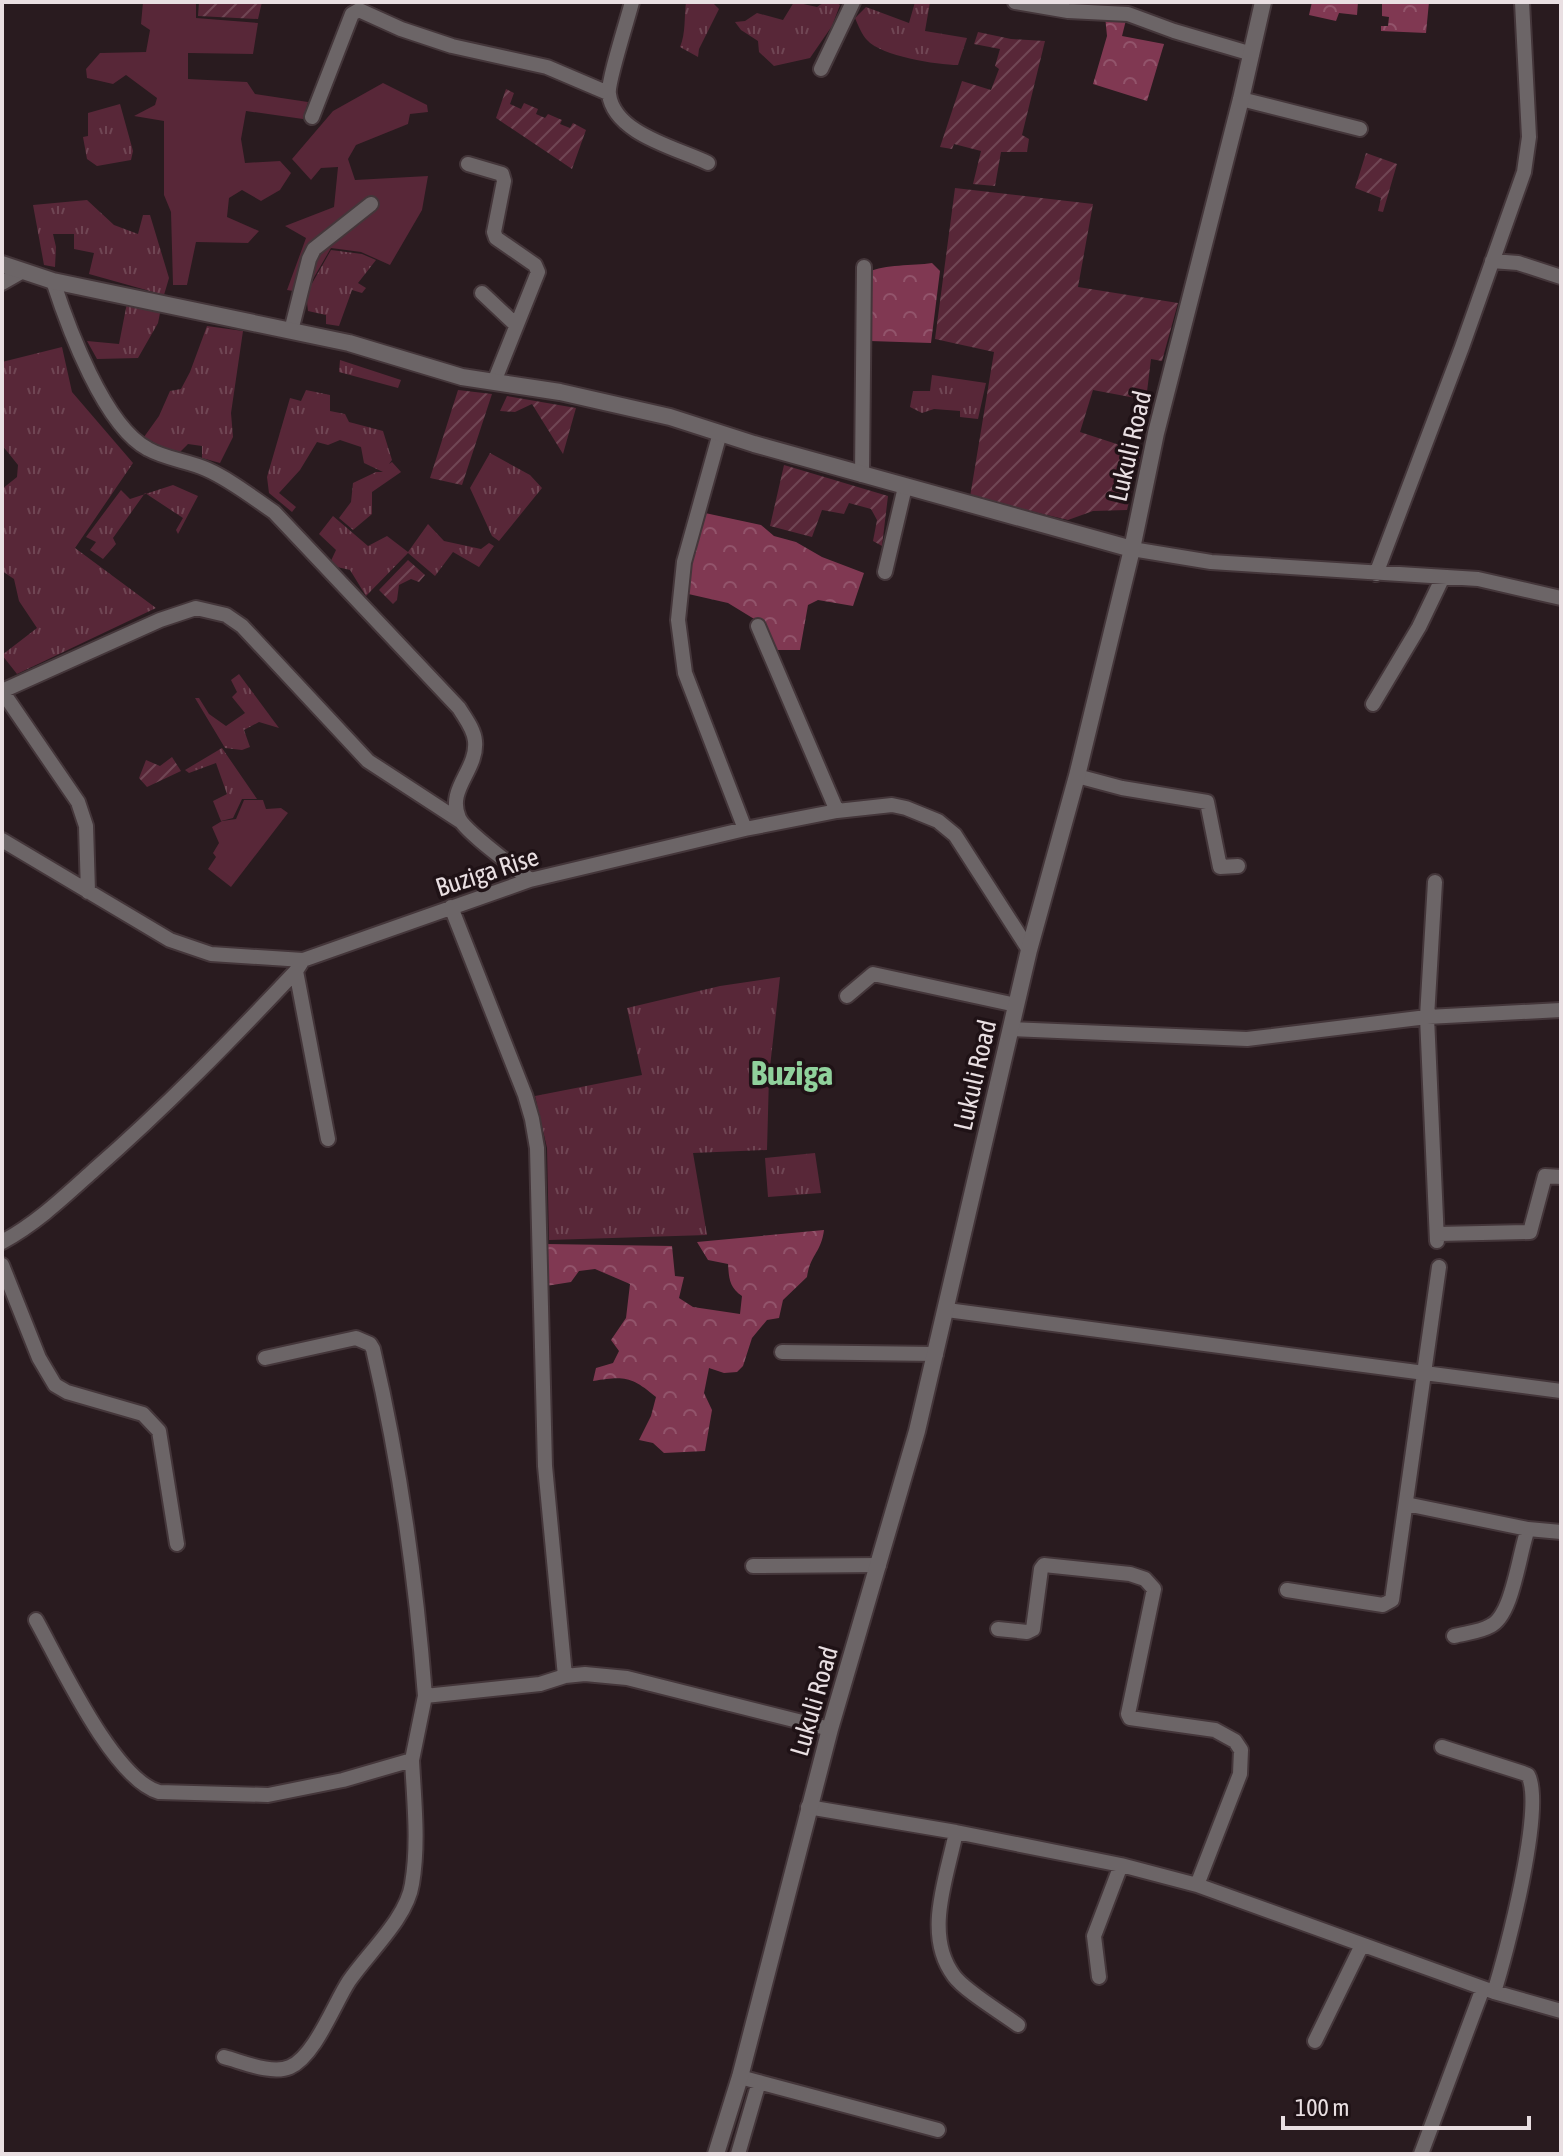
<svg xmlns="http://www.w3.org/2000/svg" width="1563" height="2156" font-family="'Asap Condensed',sans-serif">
<defs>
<pattern id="grass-tufts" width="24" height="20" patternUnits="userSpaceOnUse" patternTransform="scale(2)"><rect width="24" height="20" fill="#582738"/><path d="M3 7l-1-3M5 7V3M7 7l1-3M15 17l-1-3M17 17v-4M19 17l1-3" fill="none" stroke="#704654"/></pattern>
<pattern id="forest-crowns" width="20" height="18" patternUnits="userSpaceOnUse" patternTransform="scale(2)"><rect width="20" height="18" fill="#803852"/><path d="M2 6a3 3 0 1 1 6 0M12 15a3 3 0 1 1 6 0" fill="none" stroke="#92546b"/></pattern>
<pattern id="garden-furrows" width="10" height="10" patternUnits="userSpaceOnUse" patternTransform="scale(2)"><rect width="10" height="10" fill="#582738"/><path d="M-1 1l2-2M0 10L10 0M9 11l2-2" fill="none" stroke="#704654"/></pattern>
</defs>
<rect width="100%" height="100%" fill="#291b1f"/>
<path fill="url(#grass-tufts)" d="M 686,2 L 712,2 L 719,9 L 699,49 L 698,57 L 680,47 C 686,33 684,17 686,2 Z
M 794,2 L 817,7 C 824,2 832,0 840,5 L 832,26 L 810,58 L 774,66 L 759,52 L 758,41 L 741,30 L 735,22 L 745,21 L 757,13 L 783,20 Z
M 915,2 L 930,2 L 925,31 L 967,38 L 958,65 C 937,65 881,56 867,40 C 862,35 858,25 855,18 L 866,7 L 909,23 Z
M 120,104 L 133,151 L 131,160 L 97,166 L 87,159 L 83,137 L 88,136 L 88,113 Z
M 87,200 L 114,225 L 138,234 L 143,215 L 150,215 L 169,278 L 164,295 L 89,274 L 94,253 L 74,249 L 74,234 L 53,234 L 56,247 L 55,267 L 44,265 L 33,205 Z
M 331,250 L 362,254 L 376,260 L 358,283 L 366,288 L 362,293 L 352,290 L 339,326 L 326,324 L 326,315 L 308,311 L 306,294 Z
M 127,303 L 161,308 L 158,323 L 138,358 L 97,359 L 87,341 L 119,344 Z
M 207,326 L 243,331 L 231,413 L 233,437 L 220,463 L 202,458 L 202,446 L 188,444 L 177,455 L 144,437 L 159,416 L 170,391 L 181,389 L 190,372 Z
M 62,347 L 72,392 L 133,463 L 75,548 L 156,608 L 17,674 L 2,655 L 37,628 L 19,601 L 14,579 L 2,571 L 2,489 L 17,477 L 18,465 L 2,445 L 2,362 Z
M 340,360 L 401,380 L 398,388 L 339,372 Z
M 932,375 L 986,383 L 978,419 L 960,417 L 960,411 L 934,409 L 922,413 L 910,407 L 913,391 L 930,391 Z
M 306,390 L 330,395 L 330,411 L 345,414 L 349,422 L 383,431 L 392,460 L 389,464 L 392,462 L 401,472 L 372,492 L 372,514 L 353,530 L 339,518 L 351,502 L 353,483 L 376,472 L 383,472 L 364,463 L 361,447 L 340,440 L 328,445 L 317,442 L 300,470 L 279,493 L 296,507 L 292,512 L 269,493 L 267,477 L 290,398 L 301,401 Z
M 490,453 L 530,475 L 542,488 L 499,541 L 492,536 L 470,488 Z
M 173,485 L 198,496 L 178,534 L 176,530 L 183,518 L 145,493 L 113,538 L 116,544 L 103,559 L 90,550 L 96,542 L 86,537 L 121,490 L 130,499 Z
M 333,516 L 368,546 L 387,536 L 408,552 L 428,524 L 444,541 L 481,549 L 489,543 L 494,546 L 479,567 L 453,552 L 435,576 L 408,553 L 366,596 L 350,570 L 329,565 L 336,550 L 319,534 Z
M 239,674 L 279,728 L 259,722 L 244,730 L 250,747 L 242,750 L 225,748 L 195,698 L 199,698 L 209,714 L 226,726 L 245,713 L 232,697 L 237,692 L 231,680 Z
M 222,748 L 257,799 L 242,799 L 233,818 L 221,821 L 213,801 L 227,794 L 216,763 L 189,773 L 185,770 Z
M 780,977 L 769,1076 L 767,1150 L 693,1153 L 707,1235 L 549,1240 L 547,1148 L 535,1096 L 642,1075 L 627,1008 L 720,986 Z
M 815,1153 L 821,1193 L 768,1197 L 765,1158 Z"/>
<path fill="url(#forest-crowns)" d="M 1312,2 L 1358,2 L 1357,15 L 1339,13 L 1336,21 L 1309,15 Z
M 1382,2 L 1429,2 L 1426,33 L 1381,31 L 1381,26 L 1388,26 L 1389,17 L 1382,16 Z
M 1105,16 L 1127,16 L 1122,36 L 1164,44 L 1147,101 L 1093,84 L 1107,36 Z
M 932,263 L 940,271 L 931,343 L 870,341 L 869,272 C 884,264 913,266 932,263 Z
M 705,513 L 761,525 L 774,536 L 796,542 L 822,557 L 864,573 L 853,606 L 818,600 L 808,605 L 800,650 L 774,650 L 764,625 L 728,603 L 684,593 Z
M 824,1230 C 821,1253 810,1255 807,1277 L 783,1300 L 779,1318 L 767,1320 L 752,1338 L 743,1366 L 737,1372 L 724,1373 L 709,1368 L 704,1393 L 712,1410 L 705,1451 L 664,1453 L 653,1443 L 639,1440 L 651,1416 L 656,1397 C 631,1376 624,1376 593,1381 L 596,1368 L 613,1363 L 619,1351 L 611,1340 L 626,1318 L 630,1284 L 595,1269 L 579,1271 L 571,1282 L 546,1286 L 546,1244 L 672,1246 L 675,1276 L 684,1277 L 679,1298 L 693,1307 L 740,1314 L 742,1296 C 729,1287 729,1278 728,1264 L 708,1260 L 697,1242 Z"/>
<path fill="#582738" d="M 143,2 L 196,2 L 196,18 L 258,23 L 253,54 L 188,53 L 188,79 L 247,82 L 255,94 L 308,102 L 303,119 L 246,111 L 241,139 L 245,163 L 280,161 L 291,173 L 280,190 L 261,201 L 242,190 L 229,198 L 227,217 L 259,231 L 248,243 L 196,242 L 187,285 L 173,285 L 171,212 L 164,195 L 164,121 L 134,116 L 155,105 L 157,98 L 126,75 L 113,84 L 87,78 L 86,69 L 100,53 L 146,52 L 150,30 L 141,24 Z
M 383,83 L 427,105 L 428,112 L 410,114 L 408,124 L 356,145 L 348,159 L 355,180 L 428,176 L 422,210 L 390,265 L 361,252 L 331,248 L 305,293 L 287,290 L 306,238 L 285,226 L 334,207 L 338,167 L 321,168 L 311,180 L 292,159 L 333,111 Z
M 244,800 L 263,800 L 266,809 L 281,808 L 288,813 L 231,887 L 208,869 L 216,857 L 213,853 L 219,843 L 212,827 L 222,821 L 236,819 Z"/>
<path fill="url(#garden-furrows)" d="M 199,2 L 262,2 L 258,19 L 198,16 Z
M 978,32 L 1011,39 L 1045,41 L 1022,135 L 1029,139 L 1027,152 L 1001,152 L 995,186 L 973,184 L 981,151 L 954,144 L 952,149 L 940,147 L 962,81 L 991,90 L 999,69 L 995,66 L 1000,49 L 974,44 Z
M 506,89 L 514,93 L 510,104 L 521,109 L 524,103 L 538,109 L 536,114 L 545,118 L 548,114 L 562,120 L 560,124 L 570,128 L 573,123 L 586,130 L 572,169 L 496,118 Z
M 1366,153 L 1397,164 L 1383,212 L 1378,211 L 1381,198 L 1355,188 Z
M 955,188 L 1093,204 L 1078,287 L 1178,303 L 1162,361 L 1151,359 L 1146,400 L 1093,390 L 1080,432 L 1141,452 L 1127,510 L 1093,511 L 1068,520 L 970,497 L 994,352 L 935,339 Z
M 458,390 L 492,394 L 462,485 L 430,478 Z
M 507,396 L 576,408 L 563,454 L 532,404 L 515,412 L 500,411 Z
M 784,465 L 888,496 L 882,546 L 873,541 L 877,520 L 871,509 L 849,503 L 844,514 L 822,510 L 812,537 L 770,526 Z
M 408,560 L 425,575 L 419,582 L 411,579 L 399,585 L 397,600 L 393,604 L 379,590 Z
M 172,757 L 181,771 L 147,787 L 139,778 L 146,760 L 160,766 Z"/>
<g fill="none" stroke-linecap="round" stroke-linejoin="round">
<g stroke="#44363a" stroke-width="18">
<path id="minor" d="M 632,2 C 628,18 607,83 609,94 C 614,134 677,148 708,163
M 1015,2 L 1068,11 L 1128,14 L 1174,31 L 1252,54
M 821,69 L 853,2
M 1241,99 L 1360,129
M 312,117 L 352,14 L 359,10 L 401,29 L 452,46 L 547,67 L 608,93
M 468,164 L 502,174 L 504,181 L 494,232 L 496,238 L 535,265 L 538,272 L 494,382
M 1492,261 L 1518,263 L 1561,277
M 53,281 C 68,327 104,426 148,449 C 166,459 188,461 206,469 C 231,480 252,497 274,512 L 459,708 C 465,718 474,729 475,741 C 478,770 446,789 459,818 C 465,832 516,868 530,880
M 2,283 L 23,271
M 482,293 L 516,325
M 291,331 L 309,259 L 314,249 L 371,204
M 720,433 L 684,562 L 678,620 L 685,673 L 745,829
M 862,475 L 864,267
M 1132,549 L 1211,562 L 1478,579 L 1561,598
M 885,572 L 905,487
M 1376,574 L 1462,347 L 1524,172 L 1529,137 L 1522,2
M 758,626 L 837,811
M 2,691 L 160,620 L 196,608 L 226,615 L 242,626 L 368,761 L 460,821
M 2,691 L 78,802 L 86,826 L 88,892
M 1373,704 L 1419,627 L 1443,577
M 1077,776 L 1122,788 L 1207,802 L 1220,867 L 1238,866
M 2,840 L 170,940 L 211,954 L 303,960
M 1435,882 L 1427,1017 L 1437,1241
M 451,907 L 525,1095 L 532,1119 L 537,1148 L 545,1466 L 565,1676 L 585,1674 L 627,1678 L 830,1729
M 296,971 L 328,1139
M 847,996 L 873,974 L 1016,1005
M 1011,1029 L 1247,1039 L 1427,1017 L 1561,1010
M 1438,1234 L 1530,1232 L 1545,1176 L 1561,1177
M 2,1242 C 37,1223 64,1197 94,1170 C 165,1108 231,1040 296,971 L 303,960 L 530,880 L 745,829 L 837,811 L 892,805 L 906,808 L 938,821 L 955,835 L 1029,950
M 2,1265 L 39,1358 L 55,1385 L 67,1392 L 143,1414 L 159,1431 L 177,1544
M 947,1310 L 1561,1391
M 782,1352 L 936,1354
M 265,1358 L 356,1338 L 370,1344 L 373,1349 C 400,1464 416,1579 425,1696
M 1406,1504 L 1528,1529
M 753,1566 L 879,1565
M 1287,1590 L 1383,1605 L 1392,1600 L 1439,1267
M 36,1620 C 59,1661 113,1779 159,1792 L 268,1795 L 343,1780 L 412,1760 L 425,1696 L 540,1684 L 565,1676
M 998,1629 L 1027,1632 L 1033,1629 L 1041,1569 L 1044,1565 L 1130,1574 L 1145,1579 L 1154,1589 L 1128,1714 L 1130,1718 L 1215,1730 L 1235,1741 L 1241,1750 L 1240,1774 L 1197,1885
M 1454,1636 C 1465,1633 1480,1632 1490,1626 C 1513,1616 1519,1552 1528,1529 L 1561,1532
M 1442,1747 L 1523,1773 L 1528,1775 C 1545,1807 1506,1955 1494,1992
M 808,1807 L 956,1832 L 1121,1865 L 1197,1885 L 1494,1992 L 1561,2011
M 956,1832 C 947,1877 923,1935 954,1976 C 965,1991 1002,2013 1018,2025
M 1099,1977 L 1094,1936 L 1121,1865
M 1315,2041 L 1362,1945
M 224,2057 C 243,2062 272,2075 290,2067 C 315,2056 334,2004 349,1981 C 368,1953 407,1918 412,1884 C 419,1843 414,1801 412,1760
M 740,2077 L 938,2130
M 738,2154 L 759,2082
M 1421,2154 L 1483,1988"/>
</g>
<g stroke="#44363a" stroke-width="20">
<path id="tertiary" d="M 2,264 L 53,281 L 349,343 L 462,377 L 560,392 L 670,417 L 754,444 L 1132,549
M 716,2154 L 740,2077 L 830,1729 L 917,1431 L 1029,950 L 1077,776 L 1132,549 L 1156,433 L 1241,99 L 1263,2"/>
</g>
<use href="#minor" stroke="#6c6567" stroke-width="14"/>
<use href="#tertiary" stroke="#6c6567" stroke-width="16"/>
</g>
<g text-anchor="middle" stroke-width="7" stroke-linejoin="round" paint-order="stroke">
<g font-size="26" fill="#e9dfe2" stroke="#1f1216">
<text transform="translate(1130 446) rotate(-77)" y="9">Lukuli Road</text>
<text transform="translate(487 872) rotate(-18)" y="9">Buziga Rise</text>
<text transform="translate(975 1075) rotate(-77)" y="9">Lukuli Road</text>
<text transform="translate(814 1701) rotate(-74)" y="9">Lukuli Road</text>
</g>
<g font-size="34" font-weight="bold" fill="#90d19c" stroke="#1f1216">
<text x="792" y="1085">Buziga</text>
</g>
</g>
<rect width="1563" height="2156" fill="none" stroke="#e9dfe2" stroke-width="8"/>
<path d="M1283 2116v12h246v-12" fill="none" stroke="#e9dfe2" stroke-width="4"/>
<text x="1295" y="2116" font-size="24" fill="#e9dfe2" stroke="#1f1216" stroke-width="6" paint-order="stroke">100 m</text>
</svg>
